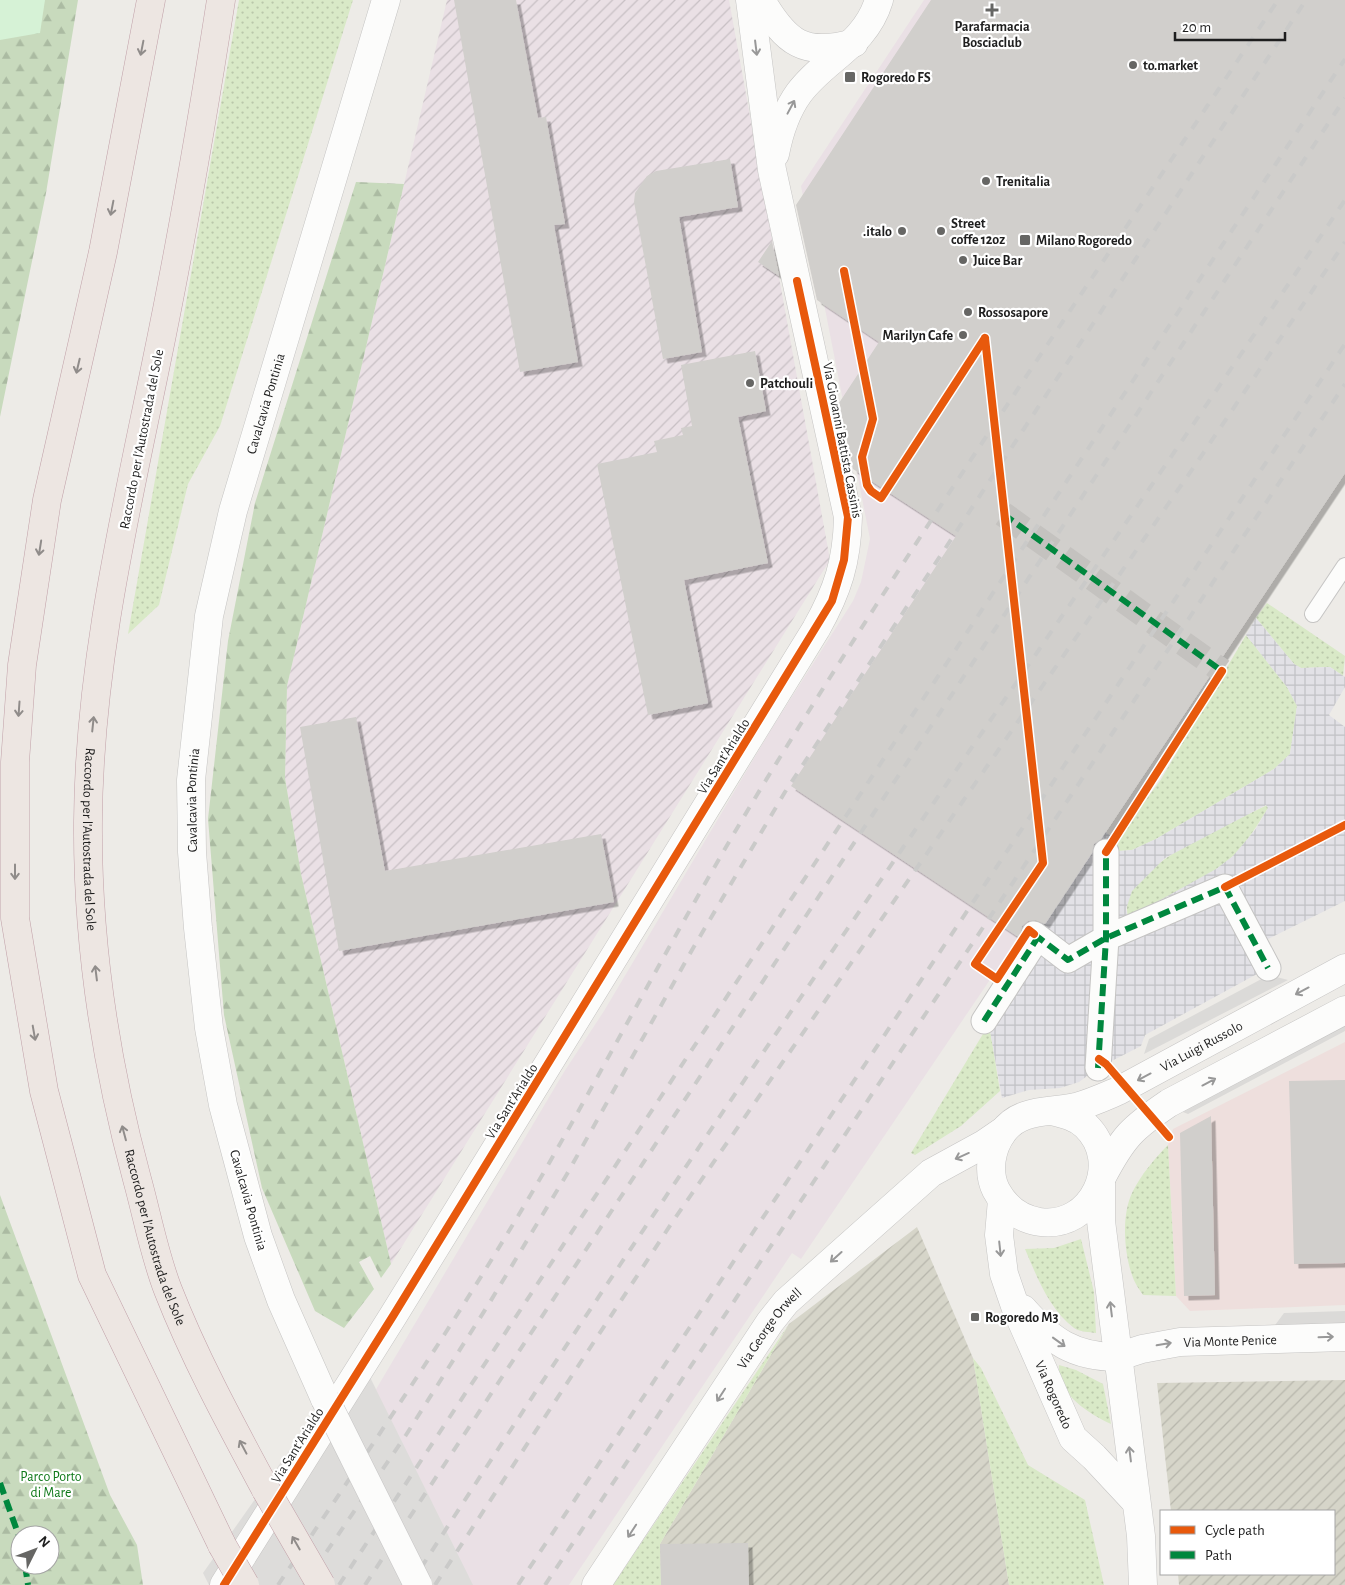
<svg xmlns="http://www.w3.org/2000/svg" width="1345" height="1585" font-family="'Alegreya Sans',sans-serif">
<defs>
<pattern id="industrial-furrows" width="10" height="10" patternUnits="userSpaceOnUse" patternTransform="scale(1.25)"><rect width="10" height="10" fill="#eae0e5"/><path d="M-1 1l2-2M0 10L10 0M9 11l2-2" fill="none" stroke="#c8c0c4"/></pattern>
<pattern id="construction-furrows" width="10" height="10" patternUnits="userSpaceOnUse" patternTransform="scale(1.25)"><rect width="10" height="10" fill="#d6d5c9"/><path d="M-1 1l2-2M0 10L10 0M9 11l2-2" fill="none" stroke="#b7b6ac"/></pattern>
<pattern id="grass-dots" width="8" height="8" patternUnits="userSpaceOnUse" patternTransform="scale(1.25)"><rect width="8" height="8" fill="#d9e9c7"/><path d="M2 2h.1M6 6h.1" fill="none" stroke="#bac7aa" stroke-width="1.8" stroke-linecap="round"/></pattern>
<pattern id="forest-firs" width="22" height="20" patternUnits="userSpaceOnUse" patternTransform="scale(1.25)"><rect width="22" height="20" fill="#c8dabd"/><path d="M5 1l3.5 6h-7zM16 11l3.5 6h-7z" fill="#abbba2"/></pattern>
<pattern id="plaza-grid" width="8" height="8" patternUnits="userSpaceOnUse" patternTransform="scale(1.25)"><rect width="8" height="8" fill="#e2e1e6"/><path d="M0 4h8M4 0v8" fill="none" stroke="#c1c1c5"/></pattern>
<filter id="shadow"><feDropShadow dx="4.5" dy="4.5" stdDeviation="0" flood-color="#0004"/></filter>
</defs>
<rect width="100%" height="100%" fill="#edebe7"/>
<path fill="#eedfdd" d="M 1345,1042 L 1345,1305 L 1190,1311 L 1176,1296 L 1168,1145 L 1173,1129 Z"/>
<path fill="url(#industrial-furrows)" d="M 447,0 L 729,0 L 830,560 L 391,1264 L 301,874 L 285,778 L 287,686 Z"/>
<path fill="#dbdad8" d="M 1269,975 L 1288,980 L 1144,1054 L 1149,1039 Z
M 1345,1019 L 1345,1031 L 1188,1114 L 1178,1110 Z
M 1345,1311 L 1345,1322 L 1338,1330 L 1270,1332 L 1284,1313 Z"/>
<path fill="#eae0e5" d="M 924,0 L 1345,0 L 1345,455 L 801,1259 L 792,1253 L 569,1585 L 251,1585 L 362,1413 L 564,1072 L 604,1011 L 772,728 L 853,601 L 861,582 L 870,539 L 801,186 Z"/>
<path fill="url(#construction-furrows)" d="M 917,1227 L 973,1358 L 1009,1585 L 661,1585 L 660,1544 L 789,1324 Z
M 1345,1380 L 1345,1585 L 1179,1585 L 1178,1574 L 1334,1574 L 1334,1511 L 1171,1511 L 1157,1383 Z"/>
<path fill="url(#grass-dots)" d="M 239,0 L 353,0 L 220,426 L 188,484 L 159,605 L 128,634 Z
M 1267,603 L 1345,656 L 1343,676 L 1330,667 L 1301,668 L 1294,664 L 1256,618 Z
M 1246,635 L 1287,687 L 1297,706 L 1290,754 L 1274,769 L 1156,839 L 1132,850 L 1106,852 L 1160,781 Z
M 1267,805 L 1268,808 C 1258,824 1248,841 1234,855 C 1213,877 1157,902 1128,918 C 1126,909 1127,900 1131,892 C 1148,858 1232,823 1267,805 Z
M 989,1024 L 1000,1091 L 961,1126 L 915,1155 L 911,1153 Z
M 1168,1145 L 1176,1296 L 1143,1295 C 1139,1289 1134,1282 1132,1275 C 1124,1252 1121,1214 1133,1191 C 1141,1175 1155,1158 1168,1145 Z
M 1081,1239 L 1094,1292 L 1096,1333 C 1090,1332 1079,1332 1074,1328 C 1049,1309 1037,1277 1025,1249 L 1054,1248 Z
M 789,1324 L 660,1544 L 661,1585 L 613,1585 Z
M 973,1358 L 981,1368 L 1028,1465 L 1085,1500 L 1104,1585 L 1009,1585 Z
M 1059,1365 L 1076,1370 L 1103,1384 L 1111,1424 C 1088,1413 1057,1394 1059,1365 Z"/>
<path fill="url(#forest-firs)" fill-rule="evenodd" d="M 0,0 L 78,0 L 46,193 L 0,417 Z
M 356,182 L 404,184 L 287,686 L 285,778 L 301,874 L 391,1264 L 381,1278 L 370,1256 L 359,1262 L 374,1289 L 344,1328 L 315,1311 L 262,1188 L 224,1015 L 208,819 L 228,641 L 255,503 Z
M 0,1195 L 110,1495 L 137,1545 L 143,1585 L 0,1585 ZM 20,1535 L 50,1535 L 50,1565 L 20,1565 Z"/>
<path fill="#d6f2d6" d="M 0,0 L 45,0 L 40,33 L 0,40 Z"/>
<path fill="url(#plaza-grid)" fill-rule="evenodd" d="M 1256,618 L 1294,664 L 1301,668 L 1330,667 L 1345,677 L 1345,687 L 1329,715 L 1345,727 L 1345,901 L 1256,945 L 1268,968 L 1145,1035 L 1141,1046 L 1098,1068 L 1079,1082 L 1060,1088 L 1029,1090 L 1002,1098 L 989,1025 L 1034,934 L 1103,830 L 1115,839 L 1106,852 L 1132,850 L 1156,839 L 1274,769 L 1290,754 L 1297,706 L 1287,687 L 1246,635 ZM 1266,805 L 1268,808 L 1255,830 L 1233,856 L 1216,869 L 1128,918 L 1126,909 L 1132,891 L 1165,858 Z"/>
<path fill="#dddcda" d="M 358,1353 L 473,1585 L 209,1585 L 203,1573 Z"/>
<path fill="#d1cfcc" filter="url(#shadow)" d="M 454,0 L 516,0 L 538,118 L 546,117 L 565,224 L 554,225 L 578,362 L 520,372 Z
M 931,0 L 1345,0 L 1345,473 L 1101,839 L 1094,844 L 1092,853 L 1045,924 L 1036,920 L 1028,921 L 1022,926 L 1020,938 L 791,786 L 956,536 L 853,469 L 839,403 L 879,342 L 817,300 L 796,205 Z
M 730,159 L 738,207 L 679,217 L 702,352 L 663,359 L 634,202 L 635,193 L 647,176 L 656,171 Z
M 772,241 L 779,276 L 758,262 Z
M 755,351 L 766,411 L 738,417 L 768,563 L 684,580 L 708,703 L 648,715 L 597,464 L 657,452 L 654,441 L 683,435 L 681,428 L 692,426 L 681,365 Z
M 356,717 L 385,871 L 601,834 L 614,902 L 339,951 L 300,727 Z
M 1345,1080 L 1345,1263 L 1294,1264 L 1289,1081 Z
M 1211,1116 L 1215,1295 L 1184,1296 L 1180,1133 Z
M 748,1543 L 749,1585 L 661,1585 L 660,1544 Z"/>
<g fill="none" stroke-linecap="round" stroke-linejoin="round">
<path stroke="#c4c2bf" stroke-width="25" stroke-dasharray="25 12" stroke-linecap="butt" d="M 1003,514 L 1222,671"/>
<g stroke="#c5c4c3" stroke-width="18">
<path id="service" d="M 1313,614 L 1345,566"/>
</g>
<g stroke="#c5c4c3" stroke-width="27">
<path id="pedestrian" d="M 1034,934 L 1068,960 L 1106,938 L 1225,887 L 1268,968
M 984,1021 L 1038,937
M 1098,1068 L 1106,938 L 1106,852"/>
</g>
<g stroke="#c5c4c3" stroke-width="29">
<g id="minor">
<path d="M 761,0 C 786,43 804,57 854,43"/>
<path d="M 775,154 C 779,133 786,111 799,93 C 825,58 865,46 879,0"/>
<path id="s1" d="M 1117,1357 L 1142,1349 L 1180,1342 L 1345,1337"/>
<path d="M 224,1585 L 393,1316 L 816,629 C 838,590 847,561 848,517 L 772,170 L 750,0"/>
<path id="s2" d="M 596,1585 L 770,1322 L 786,1302 L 931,1173 L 984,1144 L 1003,1131"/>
</g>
</g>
<g stroke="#c5c4c3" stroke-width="29">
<g id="tertiary">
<path id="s3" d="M 1052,1111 C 1064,1114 1077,1117 1086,1126 C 1124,1163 1092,1229 1040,1222 C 1020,1219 1005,1207 996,1190 C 987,1172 991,1148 1003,1132 C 1020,1108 1050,1113 1076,1107 C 1091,1103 1104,1097 1118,1091 L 1345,968"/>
<path d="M 1102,1177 C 1123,1137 1132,1128 1169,1103 L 1345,1010"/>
<path d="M 1101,1183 L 1101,1221 L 1141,1536 L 1143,1585"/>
<path id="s4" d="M 1002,1200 L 999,1235 L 1004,1274 L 1015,1306 L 1073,1438 L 1094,1457 L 1136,1502"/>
<path d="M 1023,1309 C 1051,1341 1074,1357 1117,1357"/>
<path id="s5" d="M 325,1399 L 281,1300 L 258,1236 L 223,1105 L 209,1028 L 198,928 L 192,852 L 191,780 L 209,616 L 233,511 L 386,0"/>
</g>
</g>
<g stroke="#c1a0a8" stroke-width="29">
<g id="trunk">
<path d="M 151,0 L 103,252 L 47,500 L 22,665 L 15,762 L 15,918 L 44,1091 L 92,1275 L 222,1545"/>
<path id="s6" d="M 221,0 C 202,122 181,243 156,364 C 125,515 89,666 88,821 C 87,942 105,1061 137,1179 C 147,1215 154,1254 168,1290 C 195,1359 231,1425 266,1490"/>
</g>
</g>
<use href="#service" stroke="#fcfcfb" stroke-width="16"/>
<use href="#pedestrian" stroke="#fcfcfb" stroke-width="25"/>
<use href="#minor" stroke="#fcfcfb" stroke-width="28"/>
<use href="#tertiary" stroke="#fcfcfb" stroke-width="28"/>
<use href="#trunk" stroke="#ede6e2" stroke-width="28"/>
<path stroke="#cacac9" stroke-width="4" stroke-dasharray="10 10" stroke-linecap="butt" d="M 278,1585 C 371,1447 465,1309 548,1165 C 621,1037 689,906 766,780 C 929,515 1106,259 1278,0
M 304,1585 L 406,1435 L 490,1302 L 567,1174 L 692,950 L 785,792 L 1306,0
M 339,1585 L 1345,59
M 365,1585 L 1345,98
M 410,1585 C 711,1116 1035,662 1345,200
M 435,1585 L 673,1221 L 1200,458 L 1345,242
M 518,1585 L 1345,344
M 545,1585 L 1345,384"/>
<g stroke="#c5c4c3" stroke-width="29" stroke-linecap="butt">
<path id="tertiary-bridge" d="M 325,1399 L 418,1585"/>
</g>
<g stroke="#c1a0a8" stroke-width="29" stroke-linecap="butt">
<path id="trunk-bridge" d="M 266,1490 L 321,1585
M 222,1545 L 245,1585"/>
</g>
<use href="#tertiary-bridge" stroke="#fcfcfb" stroke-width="28"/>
<use href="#trunk-bridge" stroke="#ede6e2" stroke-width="28"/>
<path stroke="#00873e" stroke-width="6" stroke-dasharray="12 6" stroke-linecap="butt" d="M 1003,514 L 1222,671
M 1034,934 L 1068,960 L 1106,938 L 1225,887 L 1268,968
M 984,1021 L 1038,937
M 1098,1068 L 1106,938 L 1106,852
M 0,1483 L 20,1539
M 25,1565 L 28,1585"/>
<g stroke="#fff" stroke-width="11">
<path id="cycleway" d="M 844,271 L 873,419 L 862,457 L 867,485 L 871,491 L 881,498 L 985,338
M 985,338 L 1043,863 L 975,964 L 997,979 L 1029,930 L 1034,934
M 1106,852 L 1222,671
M 1225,887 L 1345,825
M 1099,1059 L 1106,1064 L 1169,1137
M 224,1585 L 393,1316 L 832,601 L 844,560 L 848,517 L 797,281"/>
</g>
<use href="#cycleway" stroke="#e8590c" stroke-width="8"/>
</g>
<defs><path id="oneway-shaft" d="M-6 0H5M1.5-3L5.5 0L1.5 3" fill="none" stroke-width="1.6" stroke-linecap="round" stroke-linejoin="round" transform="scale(1.25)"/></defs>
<g stroke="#908c8a">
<use href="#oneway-shaft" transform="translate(142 48) rotate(101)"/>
<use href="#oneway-shaft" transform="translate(112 208) rotate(101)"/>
<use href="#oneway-shaft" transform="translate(78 366) rotate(103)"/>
<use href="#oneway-shaft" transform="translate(40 548) rotate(99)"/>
<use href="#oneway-shaft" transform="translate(19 709) rotate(94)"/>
<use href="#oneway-shaft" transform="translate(93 724) rotate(-84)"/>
<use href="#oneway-shaft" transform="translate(15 872) rotate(90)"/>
<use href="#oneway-shaft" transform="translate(96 973) rotate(-97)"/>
<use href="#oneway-shaft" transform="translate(34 1033) rotate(80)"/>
<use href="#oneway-shaft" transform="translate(124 1133) rotate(-105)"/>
<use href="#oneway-shaft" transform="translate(243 1447) rotate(-118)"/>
<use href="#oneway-shaft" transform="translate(296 1543) rotate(-120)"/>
</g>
<g stroke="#989898">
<use href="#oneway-shaft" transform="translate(756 48) rotate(83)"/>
<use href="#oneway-shaft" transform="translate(791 107) rotate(-62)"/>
<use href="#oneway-shaft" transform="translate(1302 991) rotate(152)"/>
<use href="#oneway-shaft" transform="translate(1144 1077) rotate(152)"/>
<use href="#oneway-shaft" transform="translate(1209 1082) rotate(-28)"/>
<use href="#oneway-shaft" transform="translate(962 1156) rotate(156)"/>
<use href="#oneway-shaft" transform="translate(1000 1249) rotate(84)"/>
<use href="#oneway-shaft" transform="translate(836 1257) rotate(138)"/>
<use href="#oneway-shaft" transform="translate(1111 1309) rotate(-97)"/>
<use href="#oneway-shaft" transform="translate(1326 1337) rotate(-2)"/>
<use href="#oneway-shaft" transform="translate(1059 1342) rotate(36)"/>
<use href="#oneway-shaft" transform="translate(1164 1344) rotate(-10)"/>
<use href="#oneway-shaft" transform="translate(721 1395) rotate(123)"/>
<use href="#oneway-shaft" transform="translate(1130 1454) rotate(-97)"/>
<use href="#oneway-shaft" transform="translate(632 1531) rotate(123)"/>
</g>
<g fill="#666664" stroke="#fff" stroke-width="2">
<path d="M989.5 2.5h5v5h5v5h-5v5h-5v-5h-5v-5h5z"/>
<circle cx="1133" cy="65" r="5"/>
<rect x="844" y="71" width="12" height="12" rx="2.5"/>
<circle cx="986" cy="181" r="5"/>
<circle cx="902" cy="231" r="5"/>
<circle cx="941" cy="231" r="5"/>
<rect x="1019" y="234" width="12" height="12" rx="2.5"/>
<circle cx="963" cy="260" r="5"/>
<circle cx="968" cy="312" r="5"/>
<circle cx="963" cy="335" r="5"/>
<circle cx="750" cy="383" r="5"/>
<rect x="970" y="1312" width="10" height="10" rx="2.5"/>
</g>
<g text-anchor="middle" stroke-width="4.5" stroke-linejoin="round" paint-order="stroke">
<g font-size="14" font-weight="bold" fill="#1e1e1e" stroke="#fff" text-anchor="start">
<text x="992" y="31" text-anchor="middle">Parafarmacia<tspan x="992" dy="16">Bosciaclub</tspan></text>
<text x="1143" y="70">to.market</text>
<text x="861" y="82">Rogoredo FS</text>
<text x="996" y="186">Trenitalia</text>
<text x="951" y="228">Street<tspan x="951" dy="16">coffe 12oz</tspan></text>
<text x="892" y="236" text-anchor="end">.italo</text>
<text x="1036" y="245">Milano Rogoredo</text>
<text x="973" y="265">Juice Bar</text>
<text x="978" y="317">Rossosapore</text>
<text x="953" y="340" text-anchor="end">Marilyn Cafe</text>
<text x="760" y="388">Patchouli</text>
<text x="985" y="1322">Rogoredo M3</text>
</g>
<g font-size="14" fill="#1e1e1e" stroke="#fff">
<text dy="5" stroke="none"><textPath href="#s5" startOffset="1024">Cavalcavia Pontinia</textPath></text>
<text transform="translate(141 439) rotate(-79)" y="5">Raccordo per l'Autostrada del Sole</text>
<text transform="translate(843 440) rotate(79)" y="5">Via Giovanni Battista Cassinis</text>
<text transform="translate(723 756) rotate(-58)" y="5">Via Sant'Arialdo</text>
<text dy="5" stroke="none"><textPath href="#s5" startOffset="619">Cavalcavia Pontinia</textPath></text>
<text dy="5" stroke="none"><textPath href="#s6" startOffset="851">Raccordo per l'Autostrada del Sole</textPath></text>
<text dy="5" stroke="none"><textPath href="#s3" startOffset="514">Via Luigi Russolo</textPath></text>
<text transform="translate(511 1101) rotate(-58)" y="5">Via Sant'Arialdo</text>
<text transform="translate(249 1200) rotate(74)" y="5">Cavalcavia Pontinia</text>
<text dy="5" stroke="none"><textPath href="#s6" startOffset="1256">Raccordo per l'Autostrada del Sole</textPath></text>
<text dy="5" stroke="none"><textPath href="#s2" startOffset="310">Via George Orwell</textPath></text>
<text dy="5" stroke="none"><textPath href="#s1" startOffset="115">Via Monte Penice</textPath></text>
<text dy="5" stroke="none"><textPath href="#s4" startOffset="205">Via Rogoredo</textPath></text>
<text transform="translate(297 1445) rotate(-58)" y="5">Via Sant'Arialdo</text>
</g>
<g font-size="14" fill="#0f791a" stroke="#fff">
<text x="51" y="1481">Parco Porto<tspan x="51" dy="16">di Mare</tspan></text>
</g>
</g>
<rect x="1160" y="1510" width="175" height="65" fill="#ffffff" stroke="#a5a5a5"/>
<rect x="1170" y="1526" width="25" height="8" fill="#e8590c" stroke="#a5a5a5"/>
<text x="1205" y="1535" font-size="15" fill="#1e1e1e">Cycle path</text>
<rect x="1170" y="1551" width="25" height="8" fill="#00873e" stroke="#a5a5a5"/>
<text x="1205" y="1560" font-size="15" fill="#1e1e1e">Path</text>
<g transform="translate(35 1550) rotate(48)"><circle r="24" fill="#ffffff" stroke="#a5a5a5"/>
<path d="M0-4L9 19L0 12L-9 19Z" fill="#666664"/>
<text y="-8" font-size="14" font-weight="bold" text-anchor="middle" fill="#1e1e1e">N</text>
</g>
<path d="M1175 32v8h110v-8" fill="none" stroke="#1e1e1e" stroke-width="2.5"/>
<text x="1182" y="32" font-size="15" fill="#1e1e1e" stroke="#ffffff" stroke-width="4" paint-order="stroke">20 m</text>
</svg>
